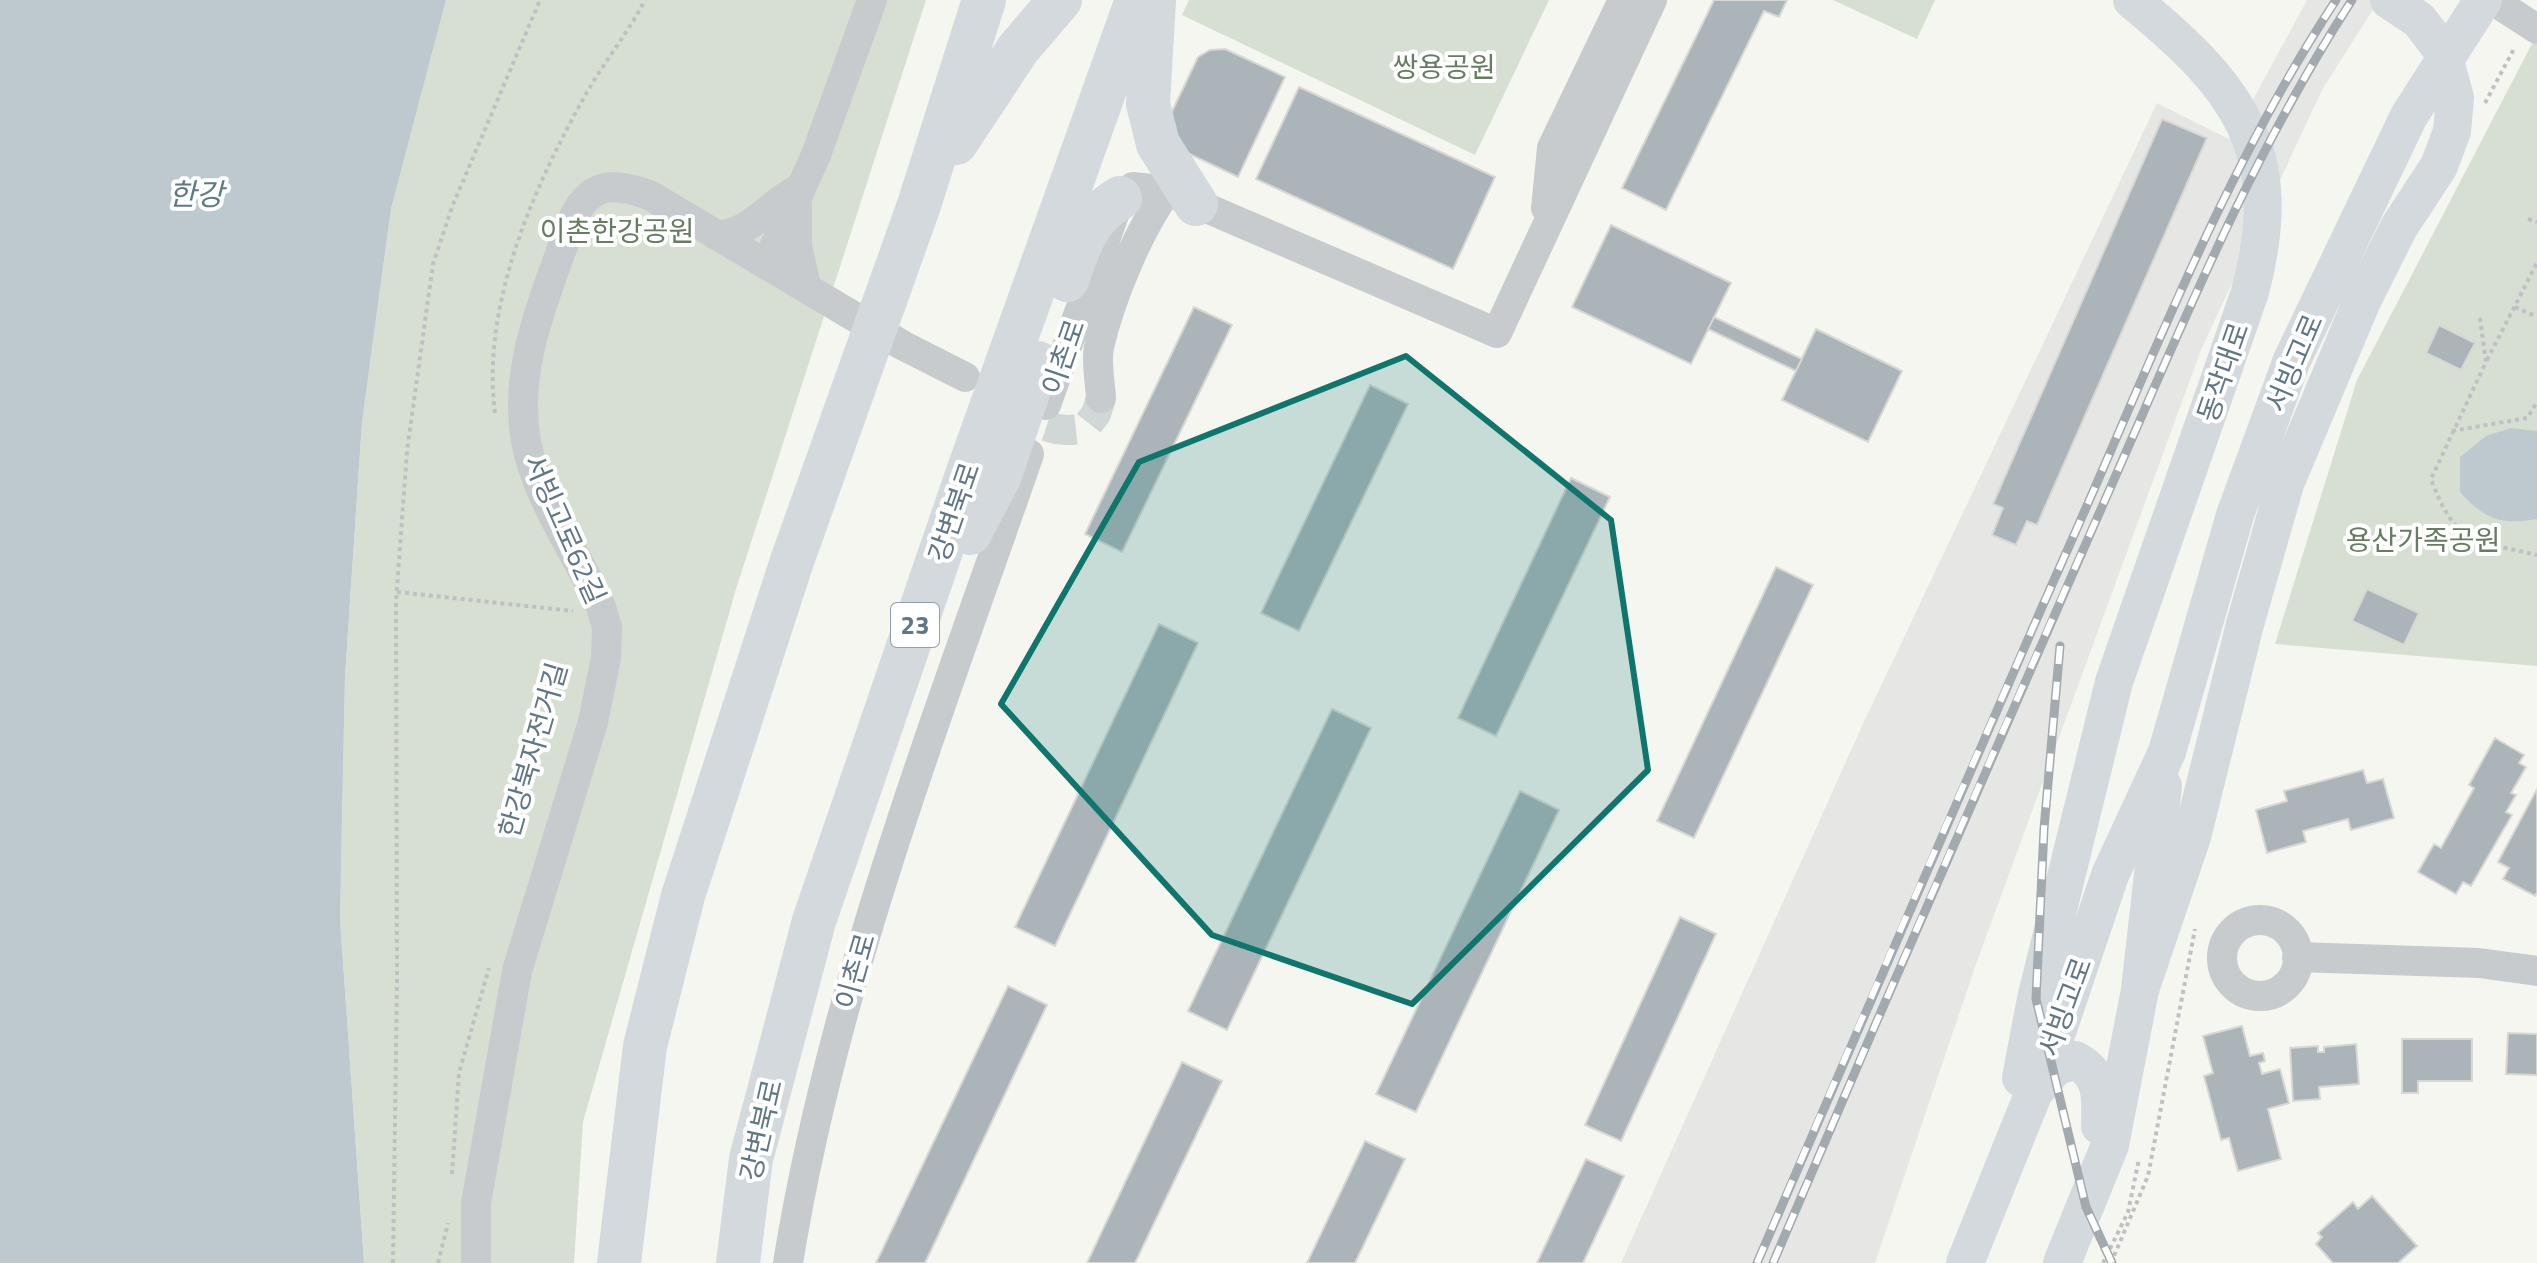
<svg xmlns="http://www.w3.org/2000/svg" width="2537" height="1263" font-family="'Titillium Web','Noto Sans KR',sans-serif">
<rect width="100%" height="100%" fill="#f6f6f1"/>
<path fill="#e6e7e5" d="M 2307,0 L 2379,0 L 2322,90 L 2201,350 L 1975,967 L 1875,1263 L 1621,1263 L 1861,728 L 2157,103 L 2231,140 Z"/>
<path fill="#d7ded2" d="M 446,0 L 926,0 L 736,589 L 583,1122 L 574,1263 L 364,1263 L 340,919 L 345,676 L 362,422 L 391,209 Z
M 1189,0 L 1549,0 L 1475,155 L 1182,15 Z
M 1833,0 L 1935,0 L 1917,39 Z
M 2537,34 L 2537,666 L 2275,644 L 2357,380 Z"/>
<path fill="#bdc9ce" d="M 0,0 L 446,0 L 391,209 L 362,422 L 345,676 L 340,919 L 364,1263 L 0,1263 Z
M 2511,428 L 2537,431 L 2537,519 C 2500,525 2486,520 2460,492 L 2460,457 L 2486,436 Z"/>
<path fill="#abb4b9" stroke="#d7d7d4" stroke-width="2" d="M 1714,0 L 1787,0 L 1779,17 L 1764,11 L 1666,210 L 1622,188 Z
M 1225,49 L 1285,77 L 1238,177 L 1179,149 L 1166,124 L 1198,57 L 1210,50 Z
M 1299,87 L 1495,177 L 1453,269 L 1256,179 Z
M 2162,119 L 2207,138 L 2037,525 L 2027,521 L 2016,545 L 1992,535 L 2003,508 L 1993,504 Z
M 1611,225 L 1731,283 L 1691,364 L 1572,307 Z
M 1194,307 L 1232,325 L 1122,552 L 1085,534 Z
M 1714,317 L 1802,359 L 1796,371 L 1708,329 Z
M 2439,325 L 2475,343 L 2461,370 L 2426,353 Z
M 1816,329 L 1902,371 L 1868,442 L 1782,400 Z
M 1370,385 L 1408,404 L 1299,631 L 1261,613 Z
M 1571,478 L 1610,497 L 1496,736 L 1458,718 Z
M 1776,567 L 1813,585 L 1694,838 L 1657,821 Z
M 2367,589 L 2419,613 L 2404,645 L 2352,621 Z
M 1159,624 L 1198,643 L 1055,946 L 1015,927 Z
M 1332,709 L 1371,728 L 1227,1030 L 1188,1011 Z
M 2495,738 L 2524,755 L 2519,763 L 2526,767 L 2511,793 L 2516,795 L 2506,812 L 2512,815 L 2471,886 L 2463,882 L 2456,894 L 2418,872 L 2434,844 L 2441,848 L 2474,788 L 2469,785 Z
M 2363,770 L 2367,783 L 2383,779 L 2394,818 L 2351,830 L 2348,819 L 2303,831 L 2306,842 L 2267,853 L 2256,810 L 2287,801 L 2284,791 Z
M 2537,789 L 2537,892 L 2535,896 L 2503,879 L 2509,868 L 2498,862 Z
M 1520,791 L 1559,810 L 1416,1112 L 1376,1094 Z
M 1680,917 L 1716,934 L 1621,1141 L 1585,1125 Z
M 1008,986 L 1047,1005 L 925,1263 L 876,1263 Z
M 2242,1026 L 2250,1056 L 2263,1053 L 2265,1061 L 2259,1063 L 2262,1074 L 2280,1069 L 2289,1103 L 2268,1109 L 2281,1159 L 2238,1171 L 2229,1138 L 2221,1140 L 2204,1076 L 2213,1073 L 2203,1036 Z
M 2508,1033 L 2537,1034 L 2537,1075 L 2506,1074 Z
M 2402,1039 L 2472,1039 L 2472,1081 L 2418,1081 L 2418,1093 L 2402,1093 Z
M 2356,1044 L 2359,1084 L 2319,1087 L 2320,1099 L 2293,1101 L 2290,1048 L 2318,1046 L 2318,1052 L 2324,1052 L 2324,1047 Z
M 1182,1062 L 1222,1081 L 1135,1263 L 1087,1263 Z
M 1365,1141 L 1405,1159 L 1355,1263 L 1307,1263 Z
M 1586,1159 L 1624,1176 L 1583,1263 L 1537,1263 Z
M 2372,1196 L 2417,1246 L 2398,1263 L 2333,1263 L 2316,1244 L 2322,1237 L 2318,1233 L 2353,1202 L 2358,1209 Z"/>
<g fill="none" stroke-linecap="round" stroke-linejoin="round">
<path stroke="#d1d6d6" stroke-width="30" stroke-dasharray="30 15" stroke-linecap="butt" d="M 1007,405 C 1034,422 1052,435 1085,428 L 1096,414 L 1101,398"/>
<path stroke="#bec1c3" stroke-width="4" stroke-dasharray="4 4" stroke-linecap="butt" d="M 2485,103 L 2515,47
M 2528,219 L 2537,222
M 2515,307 L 2537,317
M 2480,318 L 2486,362 L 2431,479 C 2455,545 2475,540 2537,555
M 2487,360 L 2537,263
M 495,413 C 481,305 534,186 586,94 C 604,62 628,33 645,0
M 2452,431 L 2527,418 L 2537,402
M 397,592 L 573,611
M 452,1174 L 459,1073 L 489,968
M 393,1263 L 397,980 L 396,602 L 407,451 L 433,264 L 452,207 L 540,0
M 438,1263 L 448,1223
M 2103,1263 L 2128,1212 L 2139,1159
M 2111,1263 L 2148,1176 L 2195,929"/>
<path stroke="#c8cbce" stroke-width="30" d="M 2492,0 L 2537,29
M 797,205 L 797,246 L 806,286
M 1546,208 L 1552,148 L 1623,0
M 719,236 C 756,230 766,206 797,190
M 767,263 L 816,155 L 872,0
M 1101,398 C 1100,382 1096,362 1099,347 C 1110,299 1138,231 1167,191
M 1046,405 L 1120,198 L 1133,187 L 1167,191 L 1497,333 L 1652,0
M2222 958a38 38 0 1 1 76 0a38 38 0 1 1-76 0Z
M 2297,957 L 2479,963 L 2537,971
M 476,1263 L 476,1203 L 517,971 L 593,722 L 606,658 L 607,627 L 601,607 C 577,553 537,500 526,441 C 514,376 539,311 561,251 C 568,234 573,210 588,197 C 606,181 631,188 651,196 L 902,345 L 965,377
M 788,1263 C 833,984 937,720 1029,454"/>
<path stroke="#d3d9dd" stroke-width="38" d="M 2140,990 L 2192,837 L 2245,624 L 2285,484 L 2362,301 L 2399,227 L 2439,166 L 2452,131 L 2455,98 L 2442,50 L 2419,20 L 2389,0
M 2021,1078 L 2036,999 L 2114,682 L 2250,292 C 2288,149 2238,87 2132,0
M 2035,1091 L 2055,1067 L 2075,1060 C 2103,1074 2101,1098 2100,1126
M 1965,1263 L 2051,1050 L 2110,875 L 2167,752 L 2235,515 L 2292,360 L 2409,116 L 2483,0
M 2062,1263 L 2110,1145 L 2140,990 L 2163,786"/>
<path stroke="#d3d9dd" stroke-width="44" d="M 1154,0 L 1148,104 L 1158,144 L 1196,204
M 956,143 L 1018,49 L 1060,0
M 1067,280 C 1079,245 1087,218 1120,198
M 970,533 L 1000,475 L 1038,363
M 619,1263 L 645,1046 L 683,896 L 792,561 L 919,205 L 984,0
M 738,1263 L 751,1159 L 814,921 L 968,472 L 1137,0"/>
<g stroke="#a3aaaf" stroke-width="9">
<path id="rail" d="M 2060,646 L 2044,829 L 2036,999 L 2086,1207 L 2112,1263
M 1757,1263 C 1862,1017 1969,771 2078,526 C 2157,347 2228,164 2336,0
M 1773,1263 C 1882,1008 1992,754 2105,500 C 2180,330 2250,157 2352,0"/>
</g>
<use href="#rail" stroke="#fff" stroke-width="6" stroke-dasharray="18" stroke-linecap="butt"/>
</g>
<path fill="#0f766e" fill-opacity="0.2" stroke="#0f766e" stroke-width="6" stroke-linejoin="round" d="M 1406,356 L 1611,520 L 1648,770 L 1412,1004 L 1212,935 L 1001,704 L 1139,462 Z"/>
<g text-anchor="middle" stroke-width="8" stroke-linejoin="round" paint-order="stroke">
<rect fill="#fff" stroke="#91a0aa" stroke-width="2" x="891" y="603" width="48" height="44" rx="6"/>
<g font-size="26" font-weight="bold" fill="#627785">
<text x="915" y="634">23</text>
</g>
<g font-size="28" fill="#687c62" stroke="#fff">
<text x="1444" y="77">쌍용공원</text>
<text x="617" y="241">이촌한강공원</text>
<text x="2423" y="550">용산가족공원</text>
</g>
<g font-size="28" fill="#627785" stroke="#fff">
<text transform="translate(1063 357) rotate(-71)" y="10">이촌로</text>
<text transform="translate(2294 363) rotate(-67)" y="10">서빙고로</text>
<text transform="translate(2223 372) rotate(-71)" y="10">동작대로</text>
<text transform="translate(954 512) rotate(-71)" y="10">강변북로</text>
<text transform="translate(565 529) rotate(66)" y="10">서빙고로62길</text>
<text transform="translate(533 750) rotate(-74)" y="10">한강북자전거길</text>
<text transform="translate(855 971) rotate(-74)" y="10">이촌로</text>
<text transform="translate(2065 1007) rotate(-70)" y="10">서빙고로</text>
<text transform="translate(761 1130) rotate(-77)" y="10">강변북로</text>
</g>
<g font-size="30" font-style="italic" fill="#5e7a82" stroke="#fff">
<text x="196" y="205">한강</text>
</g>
</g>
</svg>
